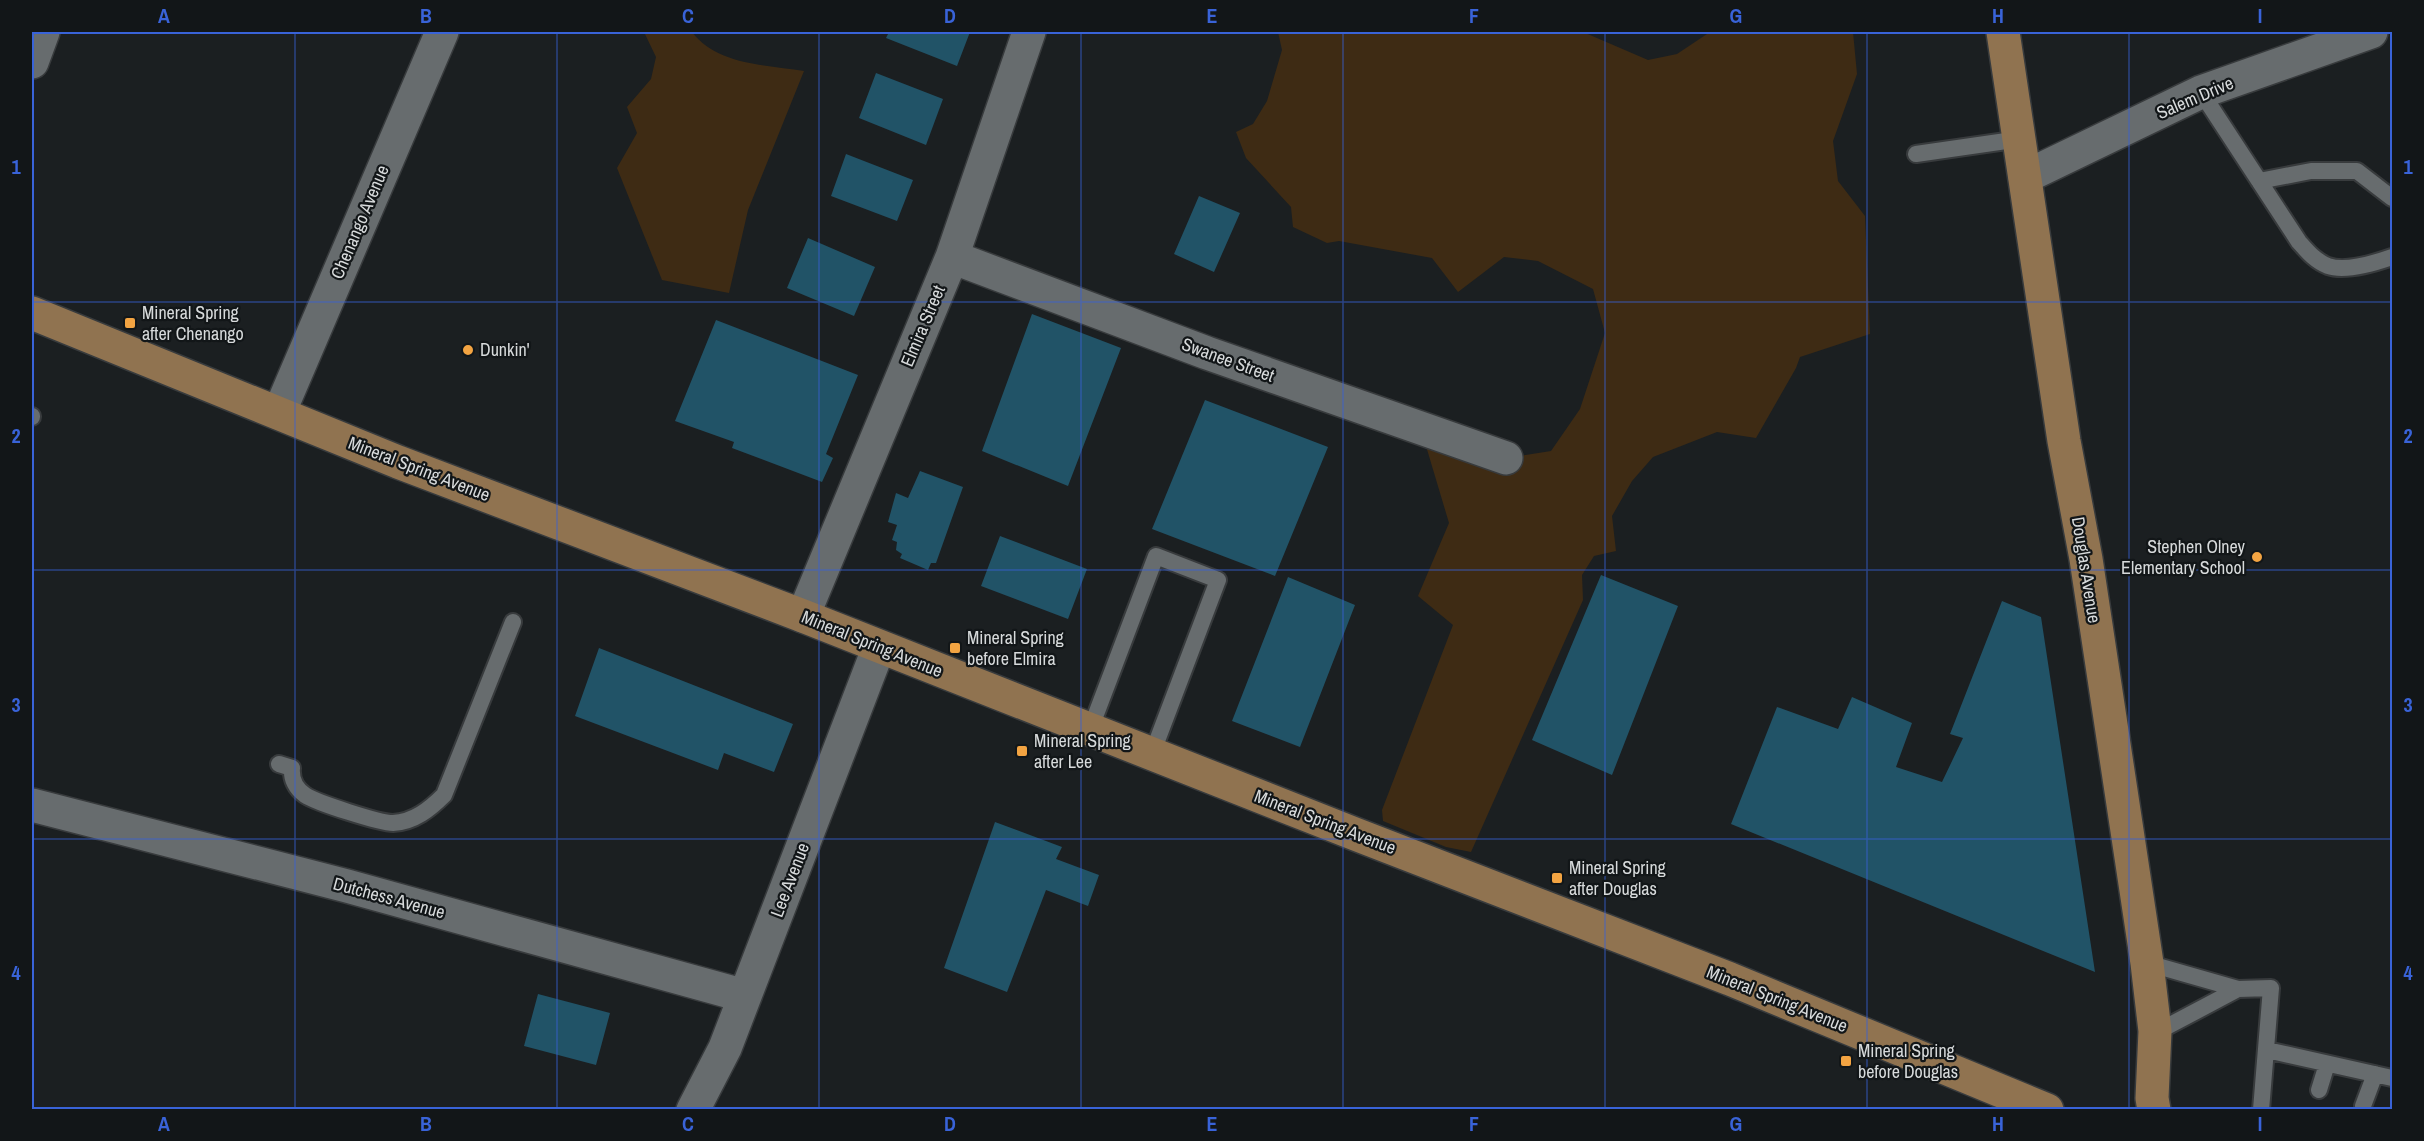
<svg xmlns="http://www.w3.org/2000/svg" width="2424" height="1141" font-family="'Archivo Narrow',sans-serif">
<rect width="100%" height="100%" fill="#1b1f21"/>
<path fill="#3e2b14" d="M 644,32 L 692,32 C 717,65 766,65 804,71 L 748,210 L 729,293 L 662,280 L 617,168 L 637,133 L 627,107 L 651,79 L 656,57 Z
M 1278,32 L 1583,32 L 1648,60 L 1677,54 L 1710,32 L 1853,32 L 1857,74 L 1833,141 L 1838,181 L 1865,216 L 1870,334 L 1800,357 L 1796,368 L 1756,438 L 1717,432 L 1653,457 L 1632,481 L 1612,516 L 1616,551 L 1594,556 L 1582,575 L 1583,600 L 1471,852 L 1446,847 L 1383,821 L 1382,810 L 1453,625 L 1418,596 L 1449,523 L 1426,446 L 1506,458 L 1551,451 L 1580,409 L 1605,333 L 1593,289 L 1538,261 L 1504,257 L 1458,292 L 1432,258 L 1339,241 L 1327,243 L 1293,227 L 1291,207 L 1246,158 L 1236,132 L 1253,124 L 1267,101 L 1282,50 Z"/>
<path fill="#215367" d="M 889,32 L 970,32 L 957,66 L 886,38 Z
M 876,73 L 943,99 L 926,145 L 859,118 Z
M 846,154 L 913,180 L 897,221 L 831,196 Z
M 1199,196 L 1240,213 L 1214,272 L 1174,254 Z
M 808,238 L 875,267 L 854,316 L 787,288 Z
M 1032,314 L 1121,348 L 1068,486 L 982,451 Z
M 716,320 L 858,375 L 826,454 L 833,458 L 822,482 L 732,448 L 734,442 L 675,421 Z
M 1205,400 L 1328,447 L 1275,576 L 1152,529 Z
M 920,471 L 963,487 L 936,563 L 931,563 L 928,570 L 900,558 L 902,554 L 896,550 L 897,542 L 892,540 L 897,525 L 888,522 L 896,493 L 908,498 Z
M 1000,536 L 1087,569 L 1068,619 L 981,586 Z
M 1601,575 L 1678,606 L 1612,775 L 1532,740 Z
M 1288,577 L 1355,605 L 1300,747 L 1232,721 Z
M 2002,601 L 2041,617 L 2095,972 L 1731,824 L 1777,707 L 1838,729 L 1852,697 L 1912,723 L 1896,767 L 1942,782 L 1963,738 L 1950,734 Z
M 599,648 L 793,724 L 774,772 L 724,753 L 718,770 L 575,716 Z
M 995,822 L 1062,847 L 1056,859 L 1099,875 L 1088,906 L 1046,890 L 1007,992 L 944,968 Z
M 538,994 L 610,1013 L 596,1065 L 524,1046 Z"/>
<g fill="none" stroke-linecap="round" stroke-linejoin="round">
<g stroke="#383b3d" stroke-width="20">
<path id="lane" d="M 2201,92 L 2299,242 C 2307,251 2315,261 2328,266 C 2345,272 2375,263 2392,257
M 1916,154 L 2020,139
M 2259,181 L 2311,171 L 2357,171 L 2392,198
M 32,416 L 32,417
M 1090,730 L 1156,556 L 1218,580 L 1152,754
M 279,764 L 292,768 C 291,779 296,789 305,795 C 317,803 380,823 393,823 C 414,822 430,809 444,795 L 513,622
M 2147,963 L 2238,989 L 2271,988 L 2261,1110
M 2155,1033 L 2238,989
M 2267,1050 L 2392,1078
M 2319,1090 L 2327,1064
M 2363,1106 L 2375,1074"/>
</g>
<g stroke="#383b3d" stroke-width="36">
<path id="street" d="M 32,62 L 43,32
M 2025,177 L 2201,92 L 2371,32
M 952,257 L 1207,353 L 1506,458
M 279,413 L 442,32
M 803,616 L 952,257 L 1029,32
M 32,805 L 347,886 L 745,996
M 693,1110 L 725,1048 L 879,647"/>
</g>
<g stroke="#383b3d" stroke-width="36">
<path id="primary" d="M 2003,32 L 2064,441 L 2086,559 L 2147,963 L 2155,1031 L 2152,1098 L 2154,1110
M 32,313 L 398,462 L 803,616 L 1355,834 L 1730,979 L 2047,1110"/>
</g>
<use href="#lane" stroke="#676c6e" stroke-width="16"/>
<use href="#street" stroke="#676c6e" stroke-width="33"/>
<use href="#primary" stroke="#907350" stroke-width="33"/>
</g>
<path fill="none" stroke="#3963d8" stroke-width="1.5" stroke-opacity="0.55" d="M 295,32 L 295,1110M 557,32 L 557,1110M 819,32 L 819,1110M 1081,32 L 1081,1110M 1343,32 L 1343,1110M 1605,32 L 1605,1110M 1867,32 L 1867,1110M 2129,32 L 2129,1110M 32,302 L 2392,302M 32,570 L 2392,570M 32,839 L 2392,839"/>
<g fill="#f3a442" stroke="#121618" stroke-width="2">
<rect x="124" y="317" width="12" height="12" rx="3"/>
<circle cx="468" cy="350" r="6"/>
<circle cx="2257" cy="557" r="6"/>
<rect x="949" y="642" width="12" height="12" rx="3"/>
<rect x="1016" y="745" width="12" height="12" rx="3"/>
<rect x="1551" y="872" width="12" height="12" rx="3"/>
<rect x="1840" y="1055" width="12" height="12" rx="3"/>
</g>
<g text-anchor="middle" stroke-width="4.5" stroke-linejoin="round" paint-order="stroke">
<g font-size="18" fill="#d7dadb" stroke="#121618">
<text transform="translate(2195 98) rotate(-23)" y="6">Salem Drive</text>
<text transform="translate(360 222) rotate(-67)" y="6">Chenango Avenue</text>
<text transform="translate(923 326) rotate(-67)" y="6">Elmira Street</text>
<text transform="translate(1228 360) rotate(20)" y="6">Swanee Street</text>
<text transform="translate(419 469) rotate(21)" y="6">Mineral Spring Avenue</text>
<text transform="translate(2086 570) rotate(81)" y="6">Douglas Avenue</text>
<text transform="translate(872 644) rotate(22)" y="6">Mineral Spring Avenue</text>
<text transform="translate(1325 822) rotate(21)" y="6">Mineral Spring Avenue</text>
<text transform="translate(790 880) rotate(-69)" y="6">Lee Avenue</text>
<text transform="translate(389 898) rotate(15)" y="6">Dutchess Avenue</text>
<text transform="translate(1777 999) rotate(22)" y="6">Mineral Spring Avenue</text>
</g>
<g font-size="18" fill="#d7dadb" stroke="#121618" text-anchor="start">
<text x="142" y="319">Mineral Spring<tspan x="142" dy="21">after Chenango</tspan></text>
<text x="480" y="356">Dunkin'</text>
<text x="2245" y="553" text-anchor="end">Stephen Olney<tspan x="2245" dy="21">Elementary School</tspan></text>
<text x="967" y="644">Mineral Spring<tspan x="967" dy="21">before Elmira</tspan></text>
<text x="1034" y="747">Mineral Spring<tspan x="1034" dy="21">after Lee</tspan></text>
<text x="1569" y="874">Mineral Spring<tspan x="1569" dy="21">after Douglas</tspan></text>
<text x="1858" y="1057">Mineral Spring<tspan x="1858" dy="21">before Douglas</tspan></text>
</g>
</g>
<rect width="2424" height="1141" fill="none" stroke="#121618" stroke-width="66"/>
<rect x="33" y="33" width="2358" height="1075" fill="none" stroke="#3963d8" stroke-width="2"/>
<g font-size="20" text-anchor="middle" font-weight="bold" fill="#3963d8">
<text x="164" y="23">A</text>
<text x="426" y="23">B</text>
<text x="688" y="23">C</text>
<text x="950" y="23">D</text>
<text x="1212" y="23">E</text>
<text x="1474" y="23">F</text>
<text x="1736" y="23">G</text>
<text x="1998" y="23">H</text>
<text x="2260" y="23">I</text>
<text x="16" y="174">1</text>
<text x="2408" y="174">1</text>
<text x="16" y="443">2</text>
<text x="2408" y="443">2</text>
<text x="16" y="712">3</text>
<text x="2408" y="712">3</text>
<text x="16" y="980">4</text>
<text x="2408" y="980">4</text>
<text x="164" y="1131">A</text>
<text x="426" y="1131">B</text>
<text x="688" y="1131">C</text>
<text x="950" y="1131">D</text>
<text x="1212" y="1131">E</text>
<text x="1474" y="1131">F</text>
<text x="1736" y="1131">G</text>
<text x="1998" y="1131">H</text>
<text x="2260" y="1131">I</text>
</g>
</svg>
